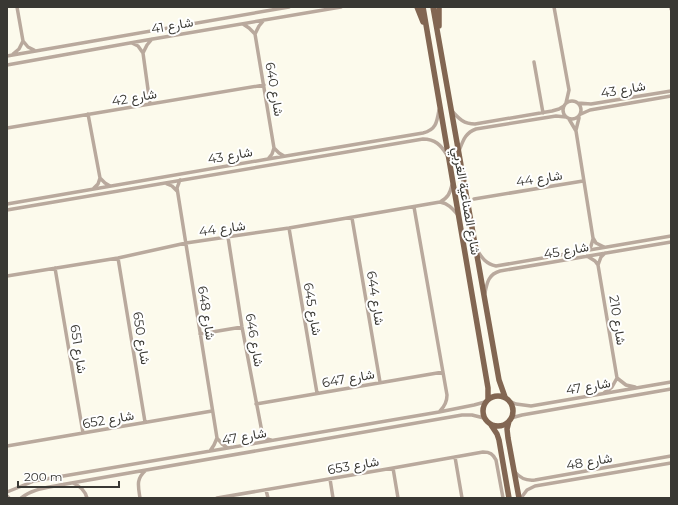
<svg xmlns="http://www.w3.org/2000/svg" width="678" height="505" font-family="Montserrat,Vazirmatn,sans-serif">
<rect width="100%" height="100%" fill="#fcfaec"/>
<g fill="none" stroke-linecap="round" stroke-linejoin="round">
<path stroke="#b9a99d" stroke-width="3.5" d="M 17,7 L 23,41 L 28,47 L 34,50
M 554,7 L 569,90 L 566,103
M 671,7 L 671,9
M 243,24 L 249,28 L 255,34 L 274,148 L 272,154 L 268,159
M 255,34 L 259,26 L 264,20
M 132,43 L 138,46 L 143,53 L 150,104
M 143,53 L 147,45 L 152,39
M 13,54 L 19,49 L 23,41
M 7,56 L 289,7
M 534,62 L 543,113
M 7,65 L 141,41 L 341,7
M563 110a9 9 0 1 1 18 0a9 9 0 1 1-18 0Z
M 578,103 L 591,104 L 671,91
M 452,111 C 459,119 464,124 475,124 L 552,111 L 559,109 L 564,106
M 88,114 L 100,178 L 98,184 L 94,188
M 581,114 L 590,110 L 671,96
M 569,119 L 576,131 L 593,238 L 596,243 L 604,247
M 7,128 L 264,85
M 576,130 L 579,118
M 274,148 L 279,153 L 284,156
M 459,151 C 463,141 465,133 476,129 L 556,116 L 566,117
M 100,178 L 105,183 L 110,186
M 180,180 L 177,188 L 217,438 L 214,445 L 210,451
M 167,184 L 172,186 L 177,191
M 474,199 L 583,181
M 440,202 C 449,204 452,208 458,215
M 7,204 L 268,159 L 423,133 C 436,130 437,122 439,110
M 414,207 L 447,395 C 447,402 445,406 440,411
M 7,210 L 423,139 C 435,139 441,145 447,155
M 352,218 L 380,382
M 289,228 L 317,393
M 228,237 L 242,327 L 262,432 L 267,439 L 271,440
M 477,250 C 482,258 486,264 496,266 L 671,236
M 587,250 L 591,246 L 593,239
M 587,256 L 595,261 L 598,265
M 118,258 L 145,422
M 55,268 L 83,433
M 7,276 L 118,258 L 186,243 L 289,228 L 440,202 C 448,198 450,193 452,185
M 485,293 C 487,282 489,274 500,271 L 671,242
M 200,334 L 242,327
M 617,378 L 626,385 L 635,387
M 604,393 L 612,387 L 617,378 L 598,265 L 601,257 L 605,253
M 509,401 L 516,404 L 531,406 L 671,382
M 256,404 L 443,372
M 511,418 L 522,415 L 671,389
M 217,438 L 222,444 L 228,448
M 7,446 L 212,411
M 455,457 L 462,498
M 393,468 L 398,498
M 515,472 C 520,478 527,481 535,480 L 671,456
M 330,479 L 333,498
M 73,483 C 80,486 85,490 87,498
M 266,490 L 268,498
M 7,492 L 34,481 L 439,412 L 474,405 L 485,402
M 7,496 L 9,498
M 21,498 C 32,489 46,488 60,485 L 462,415 L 472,415 L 484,418
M 140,498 C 138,485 136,479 146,470
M 217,498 L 393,468 L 483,452 C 490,452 493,454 496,460 L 503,498
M 521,498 L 527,490 L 535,486 L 671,463"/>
<path stroke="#826652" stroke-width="5.5" d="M 417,7 L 423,22
M 423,7 L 488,388 L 488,399
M 433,7 L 499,380 L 505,397
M 439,26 L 439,7
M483 411a15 15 0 1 1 30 0a15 15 0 1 1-30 0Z
M 509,421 L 507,429 L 508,438 L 519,498
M 491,425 L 497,434 L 499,440 L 509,498"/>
</g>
<g text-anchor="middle" stroke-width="4" stroke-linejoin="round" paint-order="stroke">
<g font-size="13" fill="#393833" stroke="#fff">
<text transform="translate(172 25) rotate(-10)" y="5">شارع 41</text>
<text transform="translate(275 89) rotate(80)" y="5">شارع 640</text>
<text transform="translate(623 89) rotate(-10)" y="5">شارع 43</text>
<text transform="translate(134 97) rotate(-10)" y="5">شارع 42</text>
<text transform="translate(230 155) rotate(-10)" y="5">شارع 43</text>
<text transform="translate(539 178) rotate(-9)" y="5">شارع 44</text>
<text transform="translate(467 201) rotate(80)" y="5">شارع الصناعية الغربي</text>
<text transform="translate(222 228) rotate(-8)" y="5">شارع 44</text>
<text transform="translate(566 250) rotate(-10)" y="5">شارع 45</text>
<text transform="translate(376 298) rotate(81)" y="5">شارع 644</text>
<text transform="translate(313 309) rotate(80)" y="5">شارع 645</text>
<text transform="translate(207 313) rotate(81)" y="5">شارع 648</text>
<text transform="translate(618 320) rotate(81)" y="5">شارع 210</text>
<text transform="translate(142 338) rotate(81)" y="5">شارع 650</text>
<text transform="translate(255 340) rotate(80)" y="5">شارع 646</text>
<text transform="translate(79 349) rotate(81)" y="5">شارع 651</text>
<text transform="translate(348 378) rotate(-10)" y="5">شارع 647</text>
<text transform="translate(588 386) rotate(-10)" y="5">شارع 47</text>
<text transform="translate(108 419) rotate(-10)" y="5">شارع 652</text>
<text transform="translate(244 436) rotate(-10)" y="5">شارع 47</text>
<text transform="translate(589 461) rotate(-10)" y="5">شارع 48</text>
<text transform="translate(353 465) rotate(-10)" y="5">شارع 653</text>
</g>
</g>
<rect width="678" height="505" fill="none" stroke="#393833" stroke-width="16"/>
<path d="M18 481v6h101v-6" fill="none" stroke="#393833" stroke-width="2"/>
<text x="24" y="481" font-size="12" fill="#393833" stroke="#ffffff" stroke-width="3" paint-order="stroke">200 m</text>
</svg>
